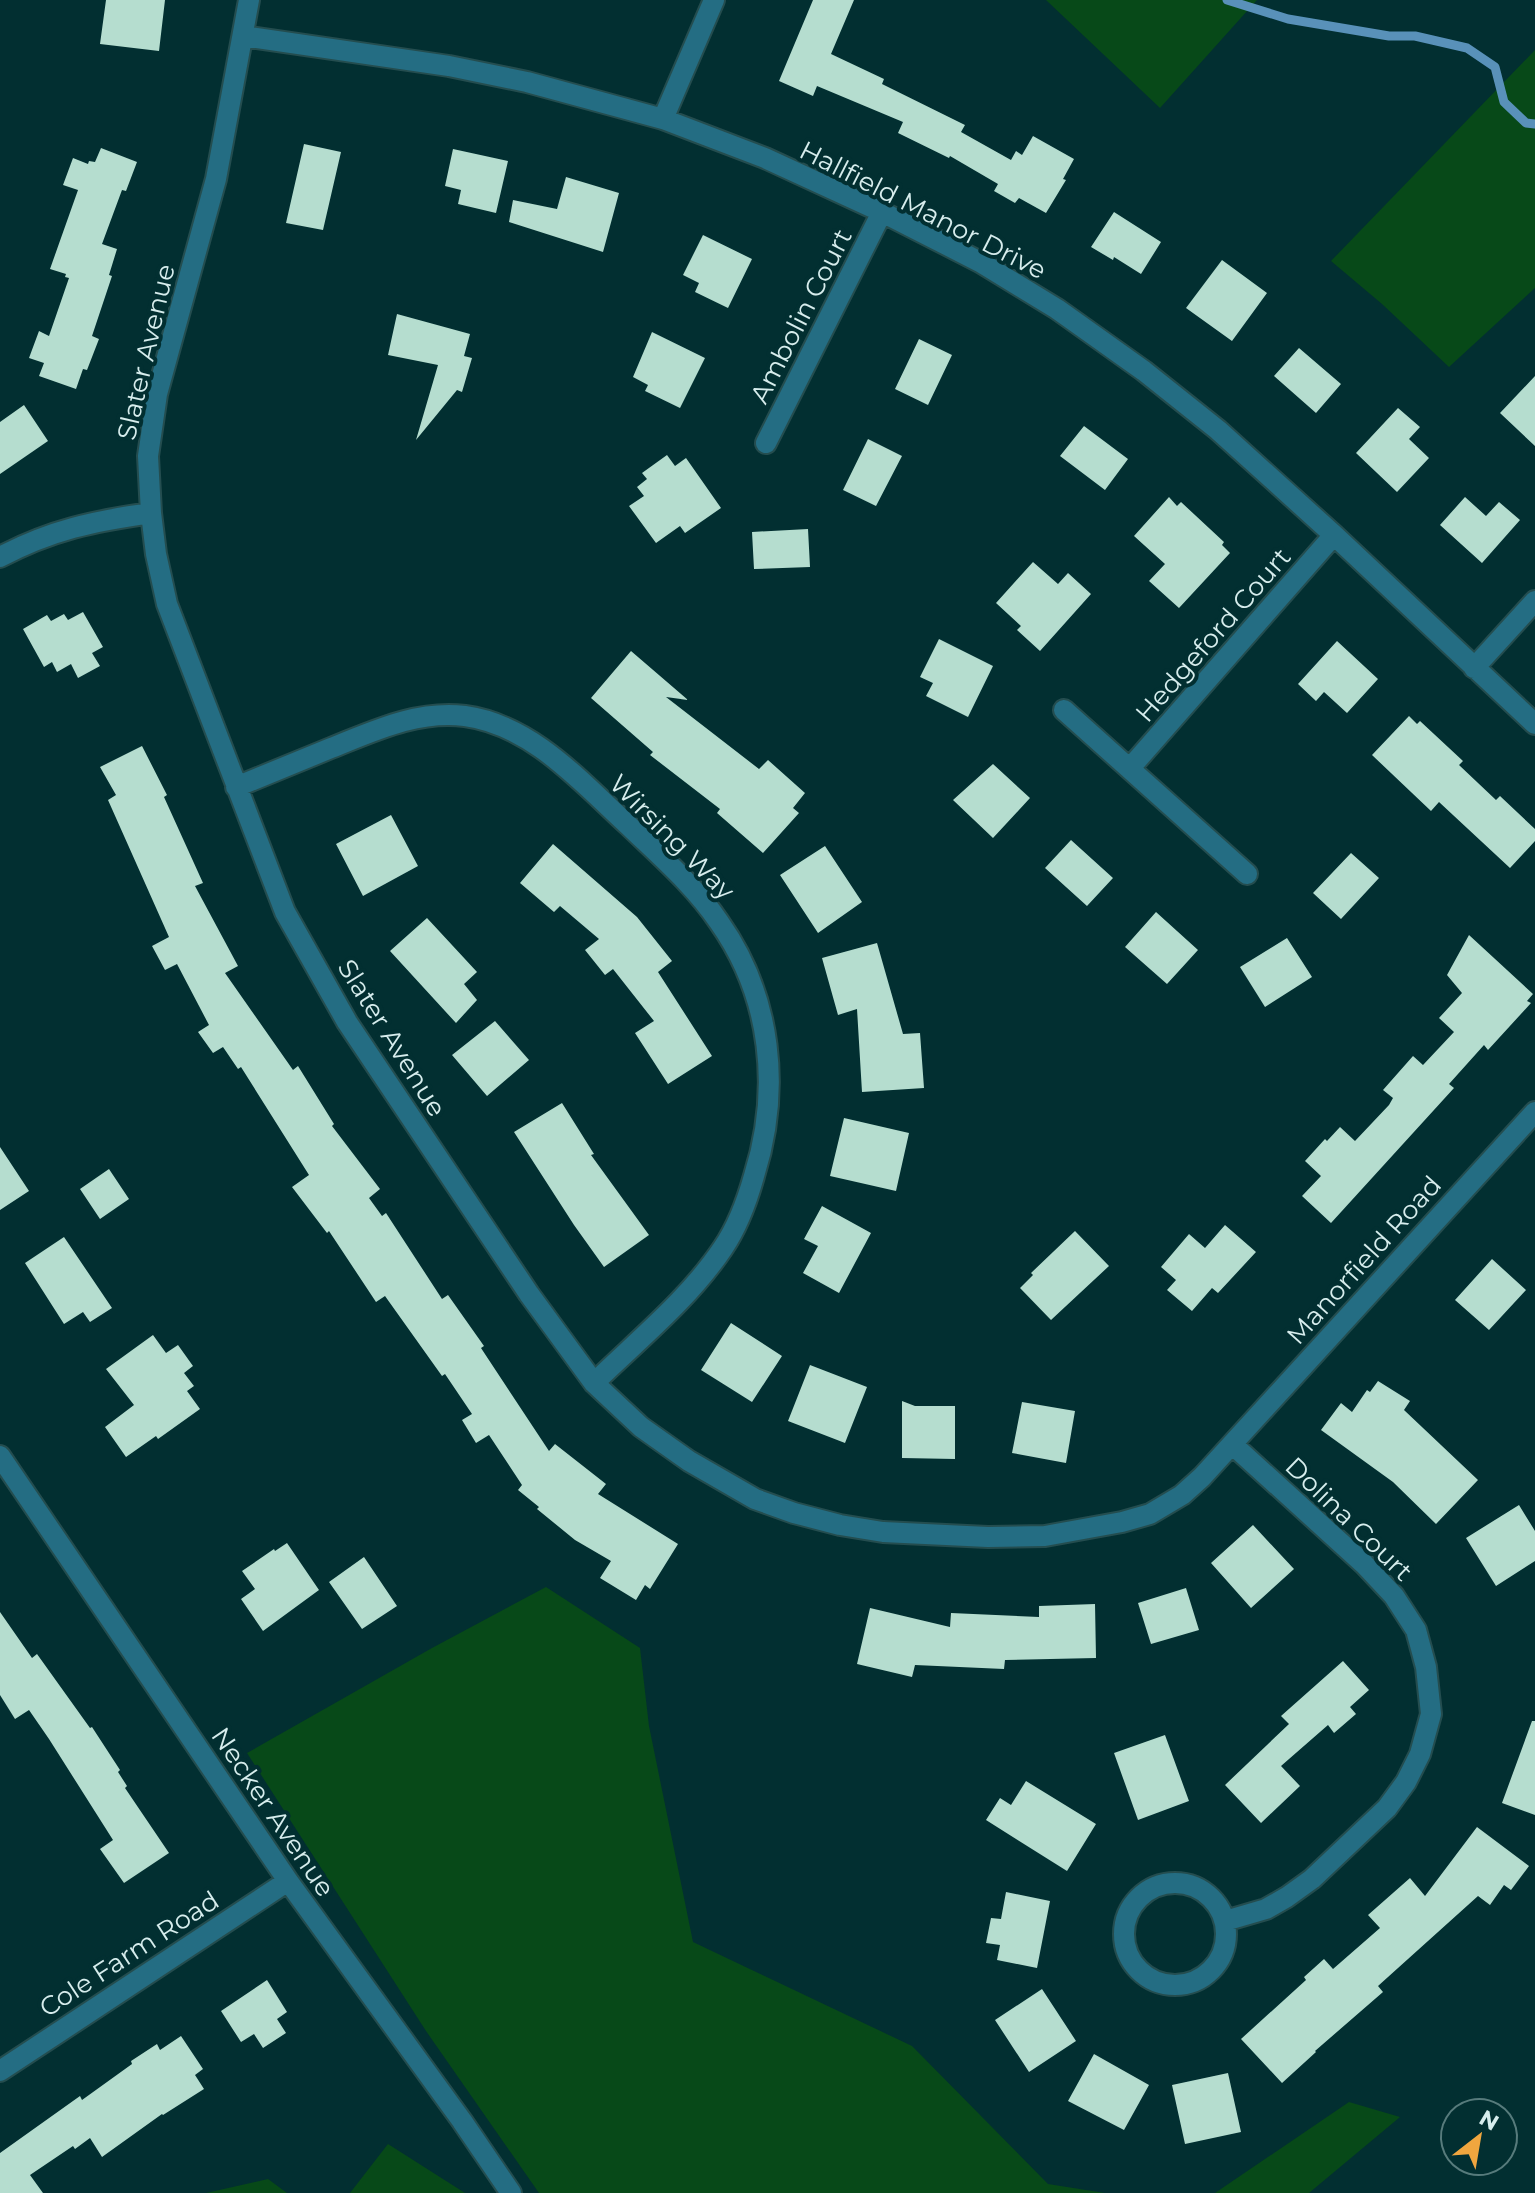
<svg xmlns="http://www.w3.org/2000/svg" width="1535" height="2193" font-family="Montserrat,sans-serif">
<rect width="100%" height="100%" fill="#022f31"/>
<path fill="#074918" d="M 1046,0 L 1257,0 L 1160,108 Z
M 1535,50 L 1535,288 L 1449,367 L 1382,304 L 1331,261 Z
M 546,1587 L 640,1648 L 649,1726 L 693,1942 L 912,2046 L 1048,2184 L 1105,2193 L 539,2193 L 426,2031 L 247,1753 L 432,1648 Z
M 1349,2102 L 1400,2117 L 1309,2193 L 1215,2193 Z
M 388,2144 L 465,2193 L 350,2193 Z
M 268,2179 L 287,2193 L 206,2193 Z"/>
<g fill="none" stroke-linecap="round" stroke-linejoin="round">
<path stroke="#5991b9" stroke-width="9" d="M 1227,0 L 1288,19 L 1389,36 L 1415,36 L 1467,48 L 1495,67 L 1504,102 L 1526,123 L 1535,124"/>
</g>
<path fill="#b5ddcf" d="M 106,0 L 165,0 L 159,51 L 100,44 Z
M 813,0 L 854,0 L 831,54 L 884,79 L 882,84 L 965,125 L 961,132 L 1011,160 L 1016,151 L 1022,155 L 1033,136 L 1074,159 L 1063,179 L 1066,180 L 1046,213 L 1019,198 L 1015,203 L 994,191 L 998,184 L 950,156 L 949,158 L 898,133 L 903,122 L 817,86 L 813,96 L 779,81 Z
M 304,144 L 341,152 L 323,230 L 286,223 Z
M 101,148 L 137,162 L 126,191 L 122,190 L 102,244 L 117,249 L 109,275 L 112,276 L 92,336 L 99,339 L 87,370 L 83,369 L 76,389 L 39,376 L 44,363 L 29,358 L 39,331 L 49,336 L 69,278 L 65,277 L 66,274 L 50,269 L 78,190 L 63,185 L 73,158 L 88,164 L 89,161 L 95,162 Z
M 453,149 L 508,161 L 496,213 L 458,204 L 461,190 L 445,186 Z
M 566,177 L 619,193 L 603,252 L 509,222 L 513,200 L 557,209 Z
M 1114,212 L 1161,242 L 1141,274 L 1114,257 L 1113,260 L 1091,247 Z
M 703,235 L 752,259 L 728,308 L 695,292 L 699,283 L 683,275 Z
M 1222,260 L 1267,293 L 1232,341 L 1186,308 Z
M 397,314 L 470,334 L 464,356 L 472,358 L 462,392 L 457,390 L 416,440 L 438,365 L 388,355 Z
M 652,332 L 705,358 L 680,408 L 645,391 L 648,385 L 633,377 Z
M 919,339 L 952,355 L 928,405 L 895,389 Z
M 1299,348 L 1341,384 L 1316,413 L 1274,376 Z
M 1535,376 L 1535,446 L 1500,413 Z
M 24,405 L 48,441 L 0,474 L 0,422 Z
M 1398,408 L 1420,427 L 1409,439 L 1429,458 L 1397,492 L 1356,453 Z
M 1084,426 L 1128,459 L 1105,490 L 1060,456 Z
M 868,439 L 902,456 L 876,506 L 843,490 Z
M 667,455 L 675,466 L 686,458 L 721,508 L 685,533 L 680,526 L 656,543 L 629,506 L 644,496 L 637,487 L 647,479 L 642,473 Z
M 1169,497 L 1177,506 L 1181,502 L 1224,542 L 1222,545 L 1230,553 L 1179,608 L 1149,581 L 1165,564 L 1134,536 Z
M 1465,497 L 1486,516 L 1499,502 L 1520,520 L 1482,563 L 1440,525 Z
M 808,529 L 810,567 L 754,569 L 752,532 Z
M 1033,562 L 1058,584 L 1068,573 L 1091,594 L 1040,651 L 1017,630 L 1021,626 L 996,603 Z
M 83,612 L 103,647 L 92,653 L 100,666 L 78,678 L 71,664 L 57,672 L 52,662 L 44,667 L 23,629 L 47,615 L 51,621 L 64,614 L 68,620 Z
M 939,639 L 993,666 L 968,717 L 926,696 L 933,683 L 920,677 Z
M 1337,641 L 1378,679 L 1347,713 L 1324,692 L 1316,701 L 1298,684 Z
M 631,651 L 688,700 L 666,697 L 759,769 L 768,760 L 805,793 L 793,808 L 799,813 L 763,853 L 717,813 L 720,809 L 650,755 L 653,752 L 591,698 Z
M 1409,716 L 1417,724 L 1420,721 L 1463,761 L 1459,765 L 1496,800 L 1500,796 L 1535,829 L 1535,841 L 1510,868 L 1439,802 L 1431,811 L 1372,755 Z
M 142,746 L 167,795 L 164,797 L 203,883 L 195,886 L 238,966 L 225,973 L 293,1070 L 298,1066 L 334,1124 L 332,1126 L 380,1189 L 369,1198 L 382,1216 L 386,1213 L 442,1299 L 448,1295 L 484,1346 L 481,1348 L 549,1451 L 555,1444 L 606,1484 L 598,1494 L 678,1544 L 650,1589 L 645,1585 L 636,1600 L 600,1578 L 611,1561 L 575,1540 L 537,1509 L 539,1507 L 518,1490 L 522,1485 L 489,1435 L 476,1443 L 462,1420 L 472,1414 L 445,1374 L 442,1376 L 385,1296 L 376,1302 L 329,1231 L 327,1233 L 292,1187 L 309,1175 L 241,1067 L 238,1069 L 223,1047 L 213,1053 L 198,1032 L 209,1025 L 177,964 L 165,970 L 152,946 L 169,937 L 108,800 L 116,795 L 100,767 Z
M 993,764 L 1030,798 L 993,838 L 953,800 Z
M 391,815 L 418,866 L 363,896 L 336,844 Z
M 1071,840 L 1113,878 L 1087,906 L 1045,868 Z
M 553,844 L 637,917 L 672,961 L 658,972 L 712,1056 L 668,1084 L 635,1033 L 654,1021 L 613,969 L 605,975 L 585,950 L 599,939 L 560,906 L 554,912 L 520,883 Z
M 825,846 L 862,902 L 818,933 L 780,875 Z
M 1351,853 L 1379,878 L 1341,919 L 1313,893 Z
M 1156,912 L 1198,950 L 1167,984 L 1125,947 Z
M 427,918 L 477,972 L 464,984 L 477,1000 L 456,1023 L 390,951 Z
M 1469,935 L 1533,994 L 1527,1001 L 1531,1003 L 1488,1050 L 1484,1045 L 1449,1084 L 1454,1088 L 1331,1223 L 1302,1196 L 1321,1176 L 1305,1161 L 1325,1139 L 1327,1141 L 1340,1127 L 1355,1141 L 1389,1105 L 1393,1098 L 1383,1090 L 1413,1056 L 1423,1065 L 1454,1032 L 1439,1018 L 1462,993 L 1447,975 Z
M 1287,938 L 1312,977 L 1265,1007 L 1240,967 Z
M 877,943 L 903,1034 L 920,1033 L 924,1088 L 862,1092 L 857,1009 L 838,1015 L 822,958 Z
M 495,1021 L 529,1060 L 487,1096 L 452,1055 Z
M 562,1103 L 594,1154 L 591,1155 L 649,1235 L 604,1267 L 574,1225 L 514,1132 Z
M 844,1118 L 909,1133 L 896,1191 L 830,1176 Z
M 0,1147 L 29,1191 L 0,1210 Z
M 109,1169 L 129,1199 L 100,1219 L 80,1189 Z
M 822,1206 L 871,1233 L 839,1293 L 803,1273 L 818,1246 L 804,1239 Z
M 1225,1225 L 1256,1252 L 1218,1293 L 1212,1288 L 1192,1311 L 1167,1290 L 1176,1280 L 1161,1267 L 1189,1234 L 1205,1248 Z
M 1075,1231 L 1109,1266 L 1051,1320 L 1020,1288 L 1033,1275 L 1031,1273 Z
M 64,1237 L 112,1308 L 90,1322 L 83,1312 L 64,1324 L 25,1263 Z
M 1492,1259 L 1526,1290 L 1489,1330 L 1455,1300 Z
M 731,1323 L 782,1356 L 752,1402 L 701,1370 Z
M 153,1335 L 166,1353 L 178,1345 L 193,1366 L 184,1373 L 194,1386 L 187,1391 L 200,1409 L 158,1439 L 156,1436 L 126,1457 L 105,1427 L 134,1405 L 106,1369 Z
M 810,1365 L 867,1387 L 845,1443 L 788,1421 Z
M 1378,1381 L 1410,1401 L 1404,1410 L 1478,1480 L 1436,1524 L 1393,1482 L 1321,1430 L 1341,1403 L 1352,1412 L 1367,1390 L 1370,1392 Z
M 902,1401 L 915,1406 L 955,1406 L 955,1459 L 902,1458 Z
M 1022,1402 L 1075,1411 L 1066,1463 L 1012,1453 Z
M 1519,1505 L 1535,1531 L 1535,1561 L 1496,1586 L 1466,1538 Z
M 1253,1525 L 1294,1569 L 1251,1608 L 1211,1563 Z
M 287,1543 L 319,1590 L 263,1631 L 241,1599 L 255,1589 L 242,1571 L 274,1549 L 275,1551 Z
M 364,1557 L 397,1606 L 362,1629 L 329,1582 Z
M 1186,1588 L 1199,1630 L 1151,1644 L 1138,1603 Z
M 1095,1604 L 1096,1658 L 1005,1660 L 1004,1669 L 915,1665 L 912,1677 L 857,1664 L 870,1608 L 950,1627 L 951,1613 L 1039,1617 L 1039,1606 Z
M 0,1612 L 32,1658 L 37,1654 L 90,1728 L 92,1727 L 120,1770 L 118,1772 L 127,1786 L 125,1788 L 169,1853 L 124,1883 L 100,1849 L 113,1840 L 49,1739 L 29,1710 L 15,1719 L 0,1695 Z
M 1343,1661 L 1369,1690 L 1350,1707 L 1356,1714 L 1334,1733 L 1328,1725 L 1281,1766 L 1300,1786 L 1261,1823 L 1225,1785 L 1289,1724 L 1281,1716 Z
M 1532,1721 L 1535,1721 L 1535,1815 L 1502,1803 Z
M 1165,1735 L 1189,1801 L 1138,1820 L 1114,1753 Z
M 1026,1781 L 1096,1824 L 1067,1871 L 986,1820 L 1000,1798 L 1011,1805 Z
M 1477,1827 L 1529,1866 L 1511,1890 L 1504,1885 L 1490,1905 L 1478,1896 L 1378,1986 L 1383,1992 L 1315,2051 L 1316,2052 L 1282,2083 L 1241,2039 L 1306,1980 L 1304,1977 L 1324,1959 L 1333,1969 L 1380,1928 L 1368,1915 L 1410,1878 L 1425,1896 Z
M 1006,1892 L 1050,1901 L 1037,1968 L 997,1960 L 1000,1945 L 986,1943 L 991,1918 L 1001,1919 Z
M 267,1980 L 287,2012 L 277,2019 L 286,2033 L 263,2048 L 254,2034 L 241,2042 L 221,2011 Z
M 1042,1989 L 1076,2041 L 1029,2072 L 995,2020 Z
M 181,2036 L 203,2069 L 195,2075 L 204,2089 L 163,2115 L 162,2114 L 102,2157 L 90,2138 L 75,2149 L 73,2146 L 30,2175 L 43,2193 L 0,2193 L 0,2153 L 80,2096 L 82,2100 L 132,2064 L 131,2061 L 157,2044 L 160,2050 Z
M 1094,2054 L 1149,2085 L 1124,2130 L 1068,2101 Z
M 1228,2073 L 1241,2132 L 1185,2144 L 1172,2085 Z"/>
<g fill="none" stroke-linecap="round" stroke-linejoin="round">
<g stroke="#244d4f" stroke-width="24">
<path id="street" d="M 249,0 L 216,179 L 157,394 L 148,456 L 151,513 L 156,554 L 167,604 L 285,912 L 347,1022 L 529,1294 L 594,1383 L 641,1427 L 689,1461 L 755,1499 L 794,1513 L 840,1525 L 883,1532 L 988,1537 L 1045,1536 L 1122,1522 L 1150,1514 L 1182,1495 L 1202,1477 L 1535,1112
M 243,36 L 449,66 L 527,82 L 663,119 L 765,158 L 882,212 L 980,262 L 1057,309 L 1144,371 L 1218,430 L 1334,535 L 1535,724
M 663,119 L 714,0
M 766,443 L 882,212
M 0,557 C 51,530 94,521 151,513
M 1474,668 L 1535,601
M 1064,710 L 1247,874
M 1130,768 L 1334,535
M 236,787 C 268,774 300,761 331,748 C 374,731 417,710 465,716 C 532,725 581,782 628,825 C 660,856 694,885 719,922 C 772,997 781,1090 754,1176 C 747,1201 738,1226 723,1248 C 689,1299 638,1340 594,1383
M 0,1456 L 288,1881 L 462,2121 L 511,2193
M1124 1934a51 51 0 1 1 102 0a51 51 0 1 1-102 0Z
M 1225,1921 L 1266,1909 L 1287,1897 L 1312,1879 L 1387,1808 L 1406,1782 L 1420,1754 L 1431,1714 L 1426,1667 L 1416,1630 L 1394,1596 L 1364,1564 L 1233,1445
M 0,2071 L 288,1881"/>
</g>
<use href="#street" stroke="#246d83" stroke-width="20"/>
</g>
<g text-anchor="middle" stroke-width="8" stroke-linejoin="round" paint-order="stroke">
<g font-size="26" fill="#d7eded" stroke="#022f31">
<text transform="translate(923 210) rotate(27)" y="9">Hallfield Manor Drive</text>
<text transform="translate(801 316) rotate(-63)" y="9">Ambolin Court</text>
<text transform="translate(146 352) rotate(-77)" y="9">Slater Avenue</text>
<text transform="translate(1213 635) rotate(-49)" y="9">Hedgeford Court</text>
<text transform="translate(672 837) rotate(45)" y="9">Wirsing Way</text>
<text transform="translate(392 1038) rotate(58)" y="9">Slater Avenue</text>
<text transform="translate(1364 1260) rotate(-48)" y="9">Manorfield Road</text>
<text transform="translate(1349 1519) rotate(44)" y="9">Dolina Court</text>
<text transform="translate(273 1812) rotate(56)" y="9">Necker Avenue</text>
<text transform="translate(129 1954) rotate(-33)" y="9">Cole Farm Road</text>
</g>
</g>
<g transform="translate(1479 2137) rotate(31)"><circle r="38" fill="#022f31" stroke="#577b7c" stroke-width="2"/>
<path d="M0-6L14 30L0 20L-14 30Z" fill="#f0a63f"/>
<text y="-12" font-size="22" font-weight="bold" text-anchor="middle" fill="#d7eded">N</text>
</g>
</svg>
